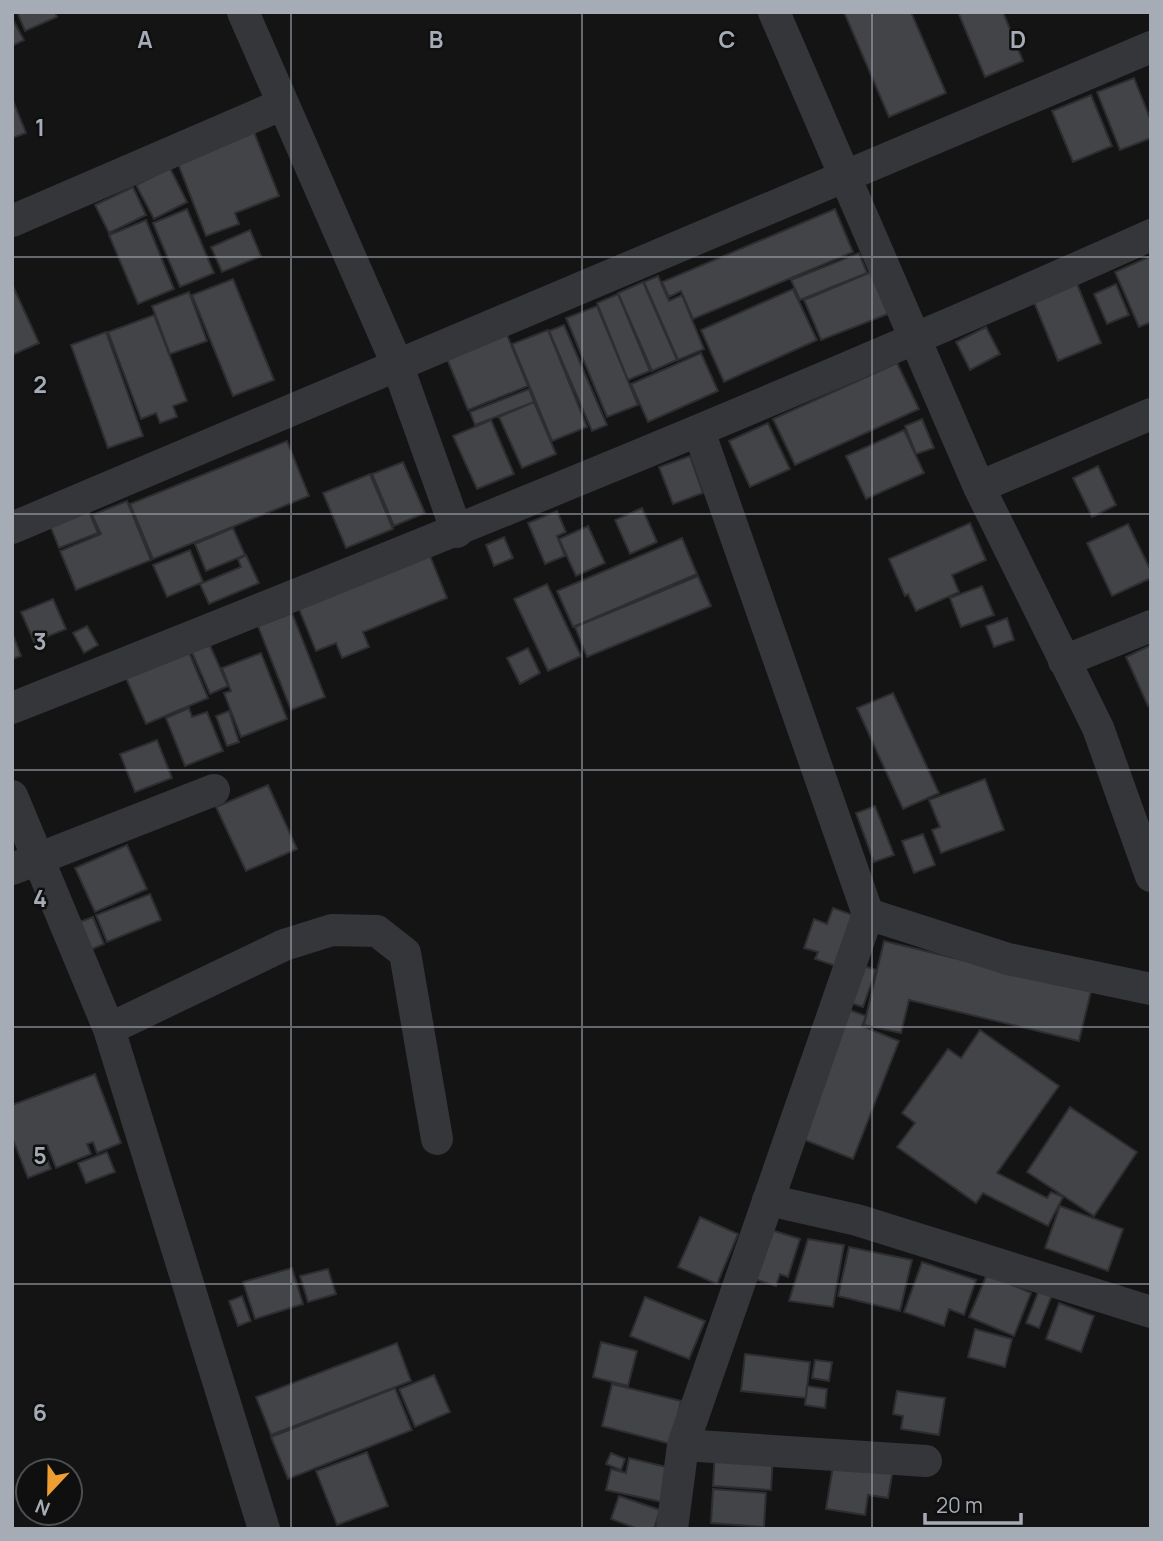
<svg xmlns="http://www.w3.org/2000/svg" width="1163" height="1541" font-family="Manrope,sans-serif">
<rect width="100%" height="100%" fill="#141415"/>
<path fill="#434448" stroke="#2e2e31" stroke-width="2" d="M 17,12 L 55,12 L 57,17 L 25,31 Z
M 844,12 L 911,12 L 946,93 L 889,117 Z
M 958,12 L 1003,12 L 1023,61 L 985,77 Z
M 12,18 L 24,40 L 12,46 Z
M 1134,78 L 1151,121 L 1151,138 L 1120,150 L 1097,92 Z
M 1091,95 L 1112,146 L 1073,162 L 1052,111 Z
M 12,98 L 26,133 L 12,138 Z
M 254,132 L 279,196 L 235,213 L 239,224 L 206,236 L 177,161 Z
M 170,168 L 187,202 L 154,219 L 136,185 Z
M 133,187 L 146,215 L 109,233 L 95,205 Z
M 187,209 L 214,273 L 180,287 L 153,223 Z
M 835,209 L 853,252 L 693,319 L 681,291 L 669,297 L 662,282 Z
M 146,220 L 174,289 L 138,304 L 109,235 Z
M 250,230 L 261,256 L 222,272 L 211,247 Z
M 859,253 L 867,273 L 800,300 L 791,280 Z
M 1151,256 L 1151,322 L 1139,327 L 1115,272 Z
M 871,272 L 888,314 L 821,340 L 804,300 Z
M 658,276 L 669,301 L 682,295 L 704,349 L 678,360 L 644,282 Z
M 233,279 L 274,380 L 233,396 L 192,295 Z
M 643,282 L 677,360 L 652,371 L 618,293 Z
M 12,284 L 39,343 L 12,355 Z
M 1077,284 L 1101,343 L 1058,361 L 1034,302 Z
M 1116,284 L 1129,315 L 1107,324 L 1094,294 Z
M 793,289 L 817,340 L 724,382 L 701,330 Z
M 189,292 L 207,341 L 170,354 L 152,306 Z
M 618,294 L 650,371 L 628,380 L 597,303 Z
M 597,306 L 638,405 L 607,417 L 566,318 Z
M 154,315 L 187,401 L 173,406 L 177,417 L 160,423 L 156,413 L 141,419 L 108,332 Z
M 564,325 L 607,425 L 592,431 L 549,331 Z
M 986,327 L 1000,354 L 970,370 L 956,342 Z
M 505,330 L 528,386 L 468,410 L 445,354 Z
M 548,330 L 587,427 L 552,441 L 512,344 Z
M 106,332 L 143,436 L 108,448 L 71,345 Z
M 701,353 L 718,391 L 648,422 L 631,384 Z
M 897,363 L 919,409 L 795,465 L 773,419 Z
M 529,389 L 534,402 L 475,425 L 470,412 Z
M 534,402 L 556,454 L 522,468 L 499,417 Z
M 922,419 L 934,448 L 916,454 L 905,426 Z
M 491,420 L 514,474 L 477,489 L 453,436 Z
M 768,423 L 790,469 L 750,487 L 729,441 Z
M 904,430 L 924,473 L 866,499 L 846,456 Z
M 287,441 L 309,496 L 153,559 L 130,504 Z
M 690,456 L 703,493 L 673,504 L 659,467 Z
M 403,462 L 425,513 L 394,526 L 372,474 Z
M 1098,466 L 1116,505 L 1092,517 L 1073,478 Z
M 370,474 L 393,529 L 346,548 L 323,493 Z
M 127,501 L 151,560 L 76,590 L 60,551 L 101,534 L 92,515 Z
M 642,508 L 657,542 L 630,554 L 615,520 Z
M 88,509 L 98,533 L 59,548 L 50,525 Z
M 557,511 L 566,532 L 557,536 L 565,556 L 545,564 L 528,523 Z
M 970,523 L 986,560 L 952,575 L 959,592 L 916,611 L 908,594 L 905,596 L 889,559 Z
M 1128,524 L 1151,571 L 1151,578 L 1112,596 L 1087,543 Z
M 588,526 L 605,563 L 576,576 L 559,539 Z
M 233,528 L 245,555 L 206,571 L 195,544 Z
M 504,537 L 513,558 L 494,566 L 486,545 Z
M 682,538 L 697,574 L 573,627 L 557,591 Z
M 190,550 L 203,582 L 167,597 L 153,565 Z
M 428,551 L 447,598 L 363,632 L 369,647 L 342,658 L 336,643 L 316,651 L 297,604 Z
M 246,555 L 259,583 L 209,604 L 200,584 L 241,567 L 238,559 Z
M 698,576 L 711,606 L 587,657 L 575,627 Z
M 547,584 L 581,656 L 548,671 L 514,599 Z
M 982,586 L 994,615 L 961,627 L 950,598 Z
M 53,599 L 66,629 L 34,642 L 21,612 Z
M 292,613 L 325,697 L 291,710 L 258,626 Z
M 1007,618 L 1014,640 L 994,647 L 986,626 Z
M 87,626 L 98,645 L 84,653 L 73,633 Z
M 12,632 L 21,656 L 12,659 Z
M 208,641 L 228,686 L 210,694 L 190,648 Z
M 186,645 L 208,698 L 146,724 L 123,671 Z
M 1151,645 L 1151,705 L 1148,706 L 1126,657 Z
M 528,648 L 540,673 L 520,684 L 507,658 Z
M 261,653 L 287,719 L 241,737 L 224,693 L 231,691 L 222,668 Z
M 893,693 L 939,793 L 903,809 L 857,708 Z
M 189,708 L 192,717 L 207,712 L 223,751 L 185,766 L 166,718 Z
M 229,711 L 239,742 L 227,746 L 216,716 Z
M 157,740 L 172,778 L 135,792 L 120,754 Z
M 985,779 L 1004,830 L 941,853 L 932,830 L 940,827 L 929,800 Z
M 268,785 L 297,849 L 246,871 L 216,807 Z
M 875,806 L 894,855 L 874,862 L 856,813 Z
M 923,834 L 935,865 L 914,873 L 902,841 Z
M 127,845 L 147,889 L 95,912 L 75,868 Z
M 150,894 L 161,920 L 107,942 L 96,915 Z
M 833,908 L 853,915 L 836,966 L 815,959 L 818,952 L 804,948 L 814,919 L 827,924 Z
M 93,917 L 104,944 L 90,950 L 79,922 Z
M 884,941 L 1091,991 L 1079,1041 L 909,1000 L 901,1033 L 864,1025 Z
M 864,966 L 876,970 L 863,1007 L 851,1003 Z
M 842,1007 L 866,1016 L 862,1026 L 899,1041 L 853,1159 L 792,1135 Z
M 980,1030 L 1059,1086 L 997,1173 L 1047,1198 L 1051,1192 L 1063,1197 L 1048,1226 L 983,1193 L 976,1203 L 897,1147 L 915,1123 L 902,1113 L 948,1049 L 961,1058 Z
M 95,1074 L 121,1143 L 97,1153 L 93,1142 L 87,1144 L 91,1154 L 56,1168 L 47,1145 L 42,1146 L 51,1169 L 28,1178 L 12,1137 L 12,1105 Z
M 1070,1107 L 1137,1152 L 1094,1216 L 1027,1172 Z
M 107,1152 L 115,1172 L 86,1183 L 78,1163 Z
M 1060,1206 L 1123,1229 L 1108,1271 L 1045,1248 Z
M 700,1217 L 738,1234 L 717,1284 L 678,1267 Z
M 765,1228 L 800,1239 L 788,1277 L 780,1274 L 776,1286 L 748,1277 Z
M 808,1239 L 844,1245 L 833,1307 L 789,1301 Z
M 849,1247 L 912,1260 L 900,1311 L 838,1296 Z
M 922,1262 L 976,1280 L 964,1315 L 949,1309 L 944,1326 L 904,1312 Z
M 292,1268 L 303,1304 L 255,1319 L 243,1282 Z
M 328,1269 L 336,1294 L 308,1302 L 300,1276 Z
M 987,1274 L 1031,1293 L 1014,1336 L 969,1317 Z
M 1039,1290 L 1052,1295 L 1039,1328 L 1026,1323 Z
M 242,1296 L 251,1321 L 238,1326 L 229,1301 Z
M 645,1297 L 705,1321 L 689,1359 L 630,1336 Z
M 1059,1303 L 1094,1316 L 1081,1352 L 1046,1339 Z
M 975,1329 L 1012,1339 L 1005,1367 L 968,1357 Z
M 601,1342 L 637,1351 L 628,1386 L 593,1377 Z
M 397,1343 L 411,1381 L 271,1435 L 256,1397 Z
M 745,1354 L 810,1362 L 806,1398 L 741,1391 Z
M 815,1360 L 832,1362 L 829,1381 L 812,1378 Z
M 434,1375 L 450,1412 L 415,1427 L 399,1389 Z
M 612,1384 L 681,1401 L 671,1444 L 602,1426 Z
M 807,1386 L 827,1389 L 825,1408 L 805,1405 Z
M 395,1388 L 412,1430 L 288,1479 L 271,1437 Z
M 897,1391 L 945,1398 L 939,1435 L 901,1429 L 903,1416 L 893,1414 Z
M 715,1451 L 773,1455 L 771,1490 L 713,1486 Z
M 367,1452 L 388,1506 L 337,1525 L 316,1471 Z
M 611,1453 L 625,1459 L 621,1470 L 606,1464 Z
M 629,1458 L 675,1469 L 667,1503 L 606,1490 L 611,1469 L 626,1473 Z
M 834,1460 L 893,1469 L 888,1498 L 868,1495 L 865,1515 L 826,1509 Z
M 713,1489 L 766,1493 L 764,1527 L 711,1523 Z
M 619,1496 L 660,1510 L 654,1529 L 638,1529 L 611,1519 Z"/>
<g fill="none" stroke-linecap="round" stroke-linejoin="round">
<path stroke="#35363a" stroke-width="32" d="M 243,12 L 397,364 L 457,532
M 774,12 L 979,487 L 1098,728 L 1151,876
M 12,221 L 283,104
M 979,487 L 1151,414
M 12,528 L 1151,47
M 1064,661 L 1151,626
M 12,708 C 395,556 776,403 1151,235
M 12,796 L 109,1029 L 264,1529
M 12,869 L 214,790
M 868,914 L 1008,959 L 1151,989
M 109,1029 L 284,945 L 332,930 L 377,931 L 405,953 L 437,1139
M 768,1200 L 857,1220 L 1151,1312
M 683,1445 L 926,1461
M 672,1529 L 683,1445 L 868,914 L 699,431"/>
</g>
<path fill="none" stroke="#a5acb5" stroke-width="2" stroke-opacity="0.55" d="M 291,12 L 291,1529M 582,12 L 582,1529M 872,12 L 872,1529M 12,257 L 1151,257M 12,514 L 1151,514M 12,770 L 1151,770M 12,1027 L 1151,1027M 12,1284 L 1151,1284"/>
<g font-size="23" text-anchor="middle" font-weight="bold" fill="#a5acb5" stroke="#0f0f10" stroke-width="5" stroke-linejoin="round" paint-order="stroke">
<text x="145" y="48">A</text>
<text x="436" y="48">B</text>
<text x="727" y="48">C</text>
<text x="1018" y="48">D</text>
<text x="40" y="136">1</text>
<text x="40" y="393">2</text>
<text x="40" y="650">3</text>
<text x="40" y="907">4</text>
<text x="40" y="1164">5</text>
<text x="40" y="1421">6</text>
</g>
<rect width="1163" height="1541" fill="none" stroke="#a5acb5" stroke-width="28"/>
<g transform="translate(49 1492) rotate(202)"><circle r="33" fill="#0f0f10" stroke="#4b4e52" stroke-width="2"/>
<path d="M0-5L12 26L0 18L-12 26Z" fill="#ef9e32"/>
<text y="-10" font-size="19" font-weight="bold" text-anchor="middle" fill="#a5acb5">N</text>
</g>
<path d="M925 1513v10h96v-10" fill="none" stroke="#a5acb5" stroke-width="3.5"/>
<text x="936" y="1513" font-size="21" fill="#a5acb5" stroke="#0f0f10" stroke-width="5" paint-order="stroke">20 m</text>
</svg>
